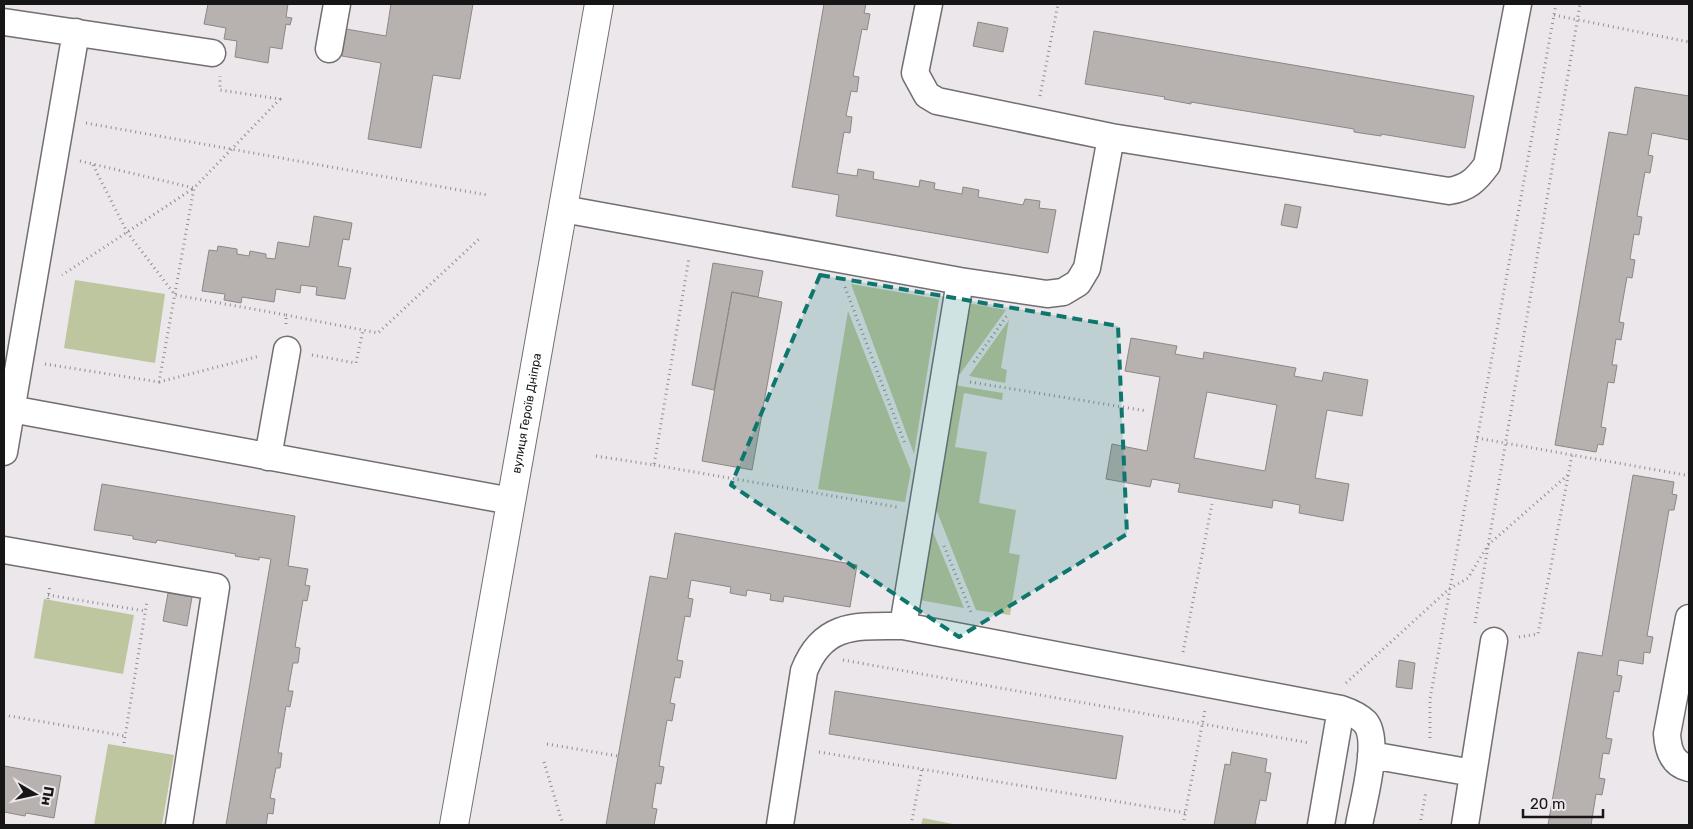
<svg xmlns="http://www.w3.org/2000/svg" width="1693" height="829" font-family="Rubik,sans-serif">
<rect width="100%" height="100%" fill="#ebe7eb"/>
<path fill="#bdc69f" d="M 75,280 L 165,294 L 155,363 L 64,348 Z
M 851,284 L 939,299 L 914,454 Z
M 963,302 L 1006,310 L 960,374 L 951,373 Z
M 848,311 L 911,471 L 905,502 L 818,489 Z
M 1009,320 L 1001,368 L 1007,370 L 1005,383 L 969,376 Z
M 948,384 L 1003,393 L 1002,400 L 964,393 L 955,447 L 987,452 L 979,503 L 1016,510 L 1009,553 L 1020,555 L 1010,615 L 976,610 L 930,494 Z
M 927,517 L 964,608 L 914,599 Z
M 44,599 L 134,615 L 123,674 L 34,658 Z
M 108,744 L 174,755 L 162,825 L 94,825 Z
M 923,818 L 958,825 L 921,825 Z"/>
<path fill="#b7b1b0" stroke="#8d8786" fill-rule="evenodd" d="M 208,4 L 288,4 L 286,17 L 292,18 L 290,25 L 286,24 L 282,49 L 270,47 L 268,63 L 235,57 L 237,41 L 224,39 L 226,28 L 204,24 Z
M 391,4 L 473,4 L 460,79 L 433,75 L 421,148 L 368,139 L 381,63 L 342,56 L 346,29 L 386,36 Z
M 824,4 L 866,4 L 864,13 L 870,14 L 867,30 L 862,29 L 853,76 L 859,77 L 857,92 L 851,91 L 846,116 L 852,117 L 850,133 L 844,132 L 837,173 L 857,176 L 858,169 L 874,172 L 873,179 L 919,187 L 920,180 L 935,183 L 934,189 L 962,194 L 963,187 L 979,190 L 978,197 L 1023,205 L 1025,199 L 1040,201 L 1039,208 L 1056,210 L 1048,253 L 836,216 L 839,195 L 792,187 Z
M 978,22 L 1008,28 L 1003,52 L 973,46 Z
M 1094,31 L 1474,96 L 1465,148 L 1381,134 L 1381,136 L 1354,132 L 1354,129 L 1191,102 L 1191,104 L 1164,99 L 1165,97 L 1085,84 Z
M 1635,87 L 1689,96 L 1689,140 L 1652,133 L 1648,155 L 1653,156 L 1650,173 L 1645,172 L 1637,216 L 1642,217 L 1639,235 L 1634,234 L 1630,259 L 1635,260 L 1632,278 L 1627,277 L 1619,322 L 1624,323 L 1621,340 L 1616,339 L 1612,365 L 1617,365 L 1614,383 L 1608,382 L 1601,427 L 1606,428 L 1603,445 L 1598,444 L 1596,452 L 1555,445 L 1609,132 L 1627,135 Z
M 1285,204 L 1301,207 L 1297,228 L 1281,225 Z
M 314,216 L 352,223 L 349,240 L 343,239 L 338,266 L 351,268 L 345,299 L 316,295 L 317,287 L 301,285 L 300,293 L 276,289 L 274,302 L 242,297 L 241,303 L 224,300 L 225,294 L 202,291 L 209,250 L 217,251 L 218,246 L 237,249 L 237,254 L 249,256 L 250,251 L 266,254 L 266,258 L 275,259 L 278,242 L 309,247 Z
M 713,263 L 763,271 L 758,297 L 732,292 L 714,390 L 692,385 Z
M 732,292 L 782,302 L 752,470 L 702,461 Z
M 1131,338 L 1177,346 L 1175,354 L 1203,359 L 1204,352 L 1296,368 L 1294,376 L 1322,381 L 1324,372 L 1368,380 L 1362,416 L 1327,410 L 1315,478 L 1349,484 L 1343,521 L 1299,513 L 1300,505 L 1273,500 L 1272,508 L 1178,492 L 1180,484 L 1152,479 L 1150,487 L 1106,479 L 1112,444 L 1147,451 L 1160,377 L 1125,371 ZM 1207,392 L 1277,405 L 1265,471 L 1194,458 Z
M 1633,475 L 1674,482 L 1672,494 L 1677,495 L 1674,510 L 1669,510 L 1647,636 L 1653,637 L 1650,653 L 1644,652 L 1643,664 L 1619,660 L 1617,675 L 1622,676 L 1619,692 L 1614,691 L 1606,738 L 1612,739 L 1609,754 L 1603,753 L 1599,778 L 1605,779 L 1602,795 L 1596,794 L 1591,825 L 1548,825 L 1578,652 L 1602,656 Z
M 102,484 L 295,516 L 288,566 L 308,569 L 305,585 L 310,586 L 307,601 L 303,600 L 295,647 L 300,648 L 298,663 L 293,663 L 288,691 L 293,691 L 290,707 L 286,706 L 278,753 L 282,753 L 280,768 L 276,768 L 270,798 L 275,799 L 273,814 L 268,813 L 266,825 L 226,825 L 271,559 L 259,557 L 259,560 L 235,556 L 236,554 L 157,540 L 156,543 L 133,539 L 133,536 L 94,530 Z
M 675,533 L 857,565 L 850,607 L 784,596 L 783,602 L 770,600 L 771,594 L 747,590 L 746,596 L 730,593 L 731,587 L 691,580 L 688,598 L 693,599 L 690,617 L 685,616 L 677,660 L 683,661 L 680,678 L 675,677 L 670,703 L 675,704 L 672,721 L 667,720 L 659,766 L 664,767 L 661,784 L 656,783 L 652,808 L 657,809 L 654,825 L 606,825 L 650,576 L 667,579 Z
M 168,593 L 192,597 L 187,626 L 163,621 Z
M 1399,660 L 1415,663 L 1412,689 L 1396,687 Z
M 835,691 L 1123,736 L 1116,779 L 829,734 Z
M 1232,752 L 1267,759 L 1265,772 L 1271,773 L 1266,801 L 1260,800 L 1255,824 L 1261,825 L 1214,825 L 1225,764 L 1230,765 Z
M 4,766 L 61,776 L 54,818 L 26,813 L 25,816 L 4,812 Z"/>
<g fill="none" stroke-linecap="round" stroke-linejoin="round">
<g stroke="#726e72" stroke-width="29">
<path id="minor" d="M 929,4 L 915,73 L 927,95 L 937,101 L 1111,137
M 4,22 L 212,53
M 329,49 L 337,4
M 563,209 L 960,281 L 1047,294 L 1063,292 L 1078,283 L 1087,268 L 1111,137 L 1449,191 C 1468,188 1476,180 1487,165 L 1518,4
M 11,409 L 511,501
M 4,452 L 76,32
M 268,457 L 287,350
M 4,550 L 216,587 L 179,825
M 1689,618 L 1667,734 C 1668,750 1672,764 1689,768
M 903,626 L 960,281
M 1371,755 L 1473,773
M 780,825 L 804,671 C 823,622 857,626 903,626 L 1341,709 C 1350,712 1358,715 1365,722 C 1381,740 1363,802 1359,825
M 1321,825 L 1341,709
M 1465,825 L 1494,641"/>
</g>
<g stroke="#726e72" stroke-width="30">
<g id="major">
<path id="s1" d="M 454,825 L 599,4"/>
</g>
</g>
<path stroke="#918e91" stroke-width="3" stroke-dasharray="1 4" stroke-linecap="butt" d="M 1554,15 L 1689,42
M 1040,96 L 1058,4
M 86,123 L 487,195
M 80,161 L 194,188 L 280,99 L 220,90 L 220,76
M 93,165 L 127,232 L 175,295 L 286,315 L 286,324
M 845,287 L 905,444
M 286,315 L 378,333 L 479,239
M 312,355 L 356,363 L 363,330
M 974,362 L 1008,314
M 45,364 L 159,382 L 194,188 L 62,275
M 159,382 L 260,356
M 970,382 L 1147,411
M 1477,438 L 1685,475 L 1689,473
M 596,456 L 654,465 L 689,258
M 654,465 L 897,507
M 944,546 L 971,612
M 48,595 L 145,611
M 48,599 L 50,585
M 1475,623 L 1580,4
M 1519,637 L 1538,634 L 1572,455
M 1183,652 L 1212,504
M 843,660 L 1310,743
M 1346,683 L 1449,589 L 1468,578 L 1488,545 L 1569,474
M 4,715 L 125,736
M 1430,738 L 1430,699 L 1556,4
M 124,743 L 147,601
M 547,744 L 618,756
M 819,752 L 1186,813
M 544,762 L 563,825
M 911,825 L 922,769
M 1183,825 L 1205,710
M 1420,825 L 1426,791"/>
<use href="#minor" stroke="#fff" stroke-width="26"/>
<use href="#major" stroke="#fff" stroke-width="28"/>
</g>
<path fill="#0f766e" fill-opacity="0.2" stroke="#0f766e" stroke-width="4" stroke-dasharray="10 6" stroke-linejoin="round" d="M 820,275 L 1118,326 L 1127,534 L 959,637 L 731,485 Z"/>
<g text-anchor="middle" stroke-width="5" stroke-linejoin="round" paint-order="stroke">
<g font-size="12" fill="#171617" stroke="#ebe7eb">
<text dy="4" stroke="none"><textPath href="#s1" startOffset="418">вулиця Героїв Дніпра</textPath></text>
</g>
</g>
<rect width="1693" height="829" fill="none" stroke="#171617" stroke-width="10"/>
<g transform="translate(35 794) rotate(99)" stroke="#ebe7eb" stroke-width="4" paint-order="stroke">
<path d="M0-4L9 19L0 12L-9 19Z" fill="#171617"/>
<text y="-8" font-size="14" font-weight="bold" text-anchor="middle" fill="#171617">Пн</text>
</g>
<path d="M1523 809v8h80v-8" fill="none" stroke="#171617" stroke-width="2.5"/>
<text x="1530" y="809" font-size="15" fill="#171617" stroke="#ebe7eb" stroke-width="4" paint-order="stroke">20 m</text>
</svg>
